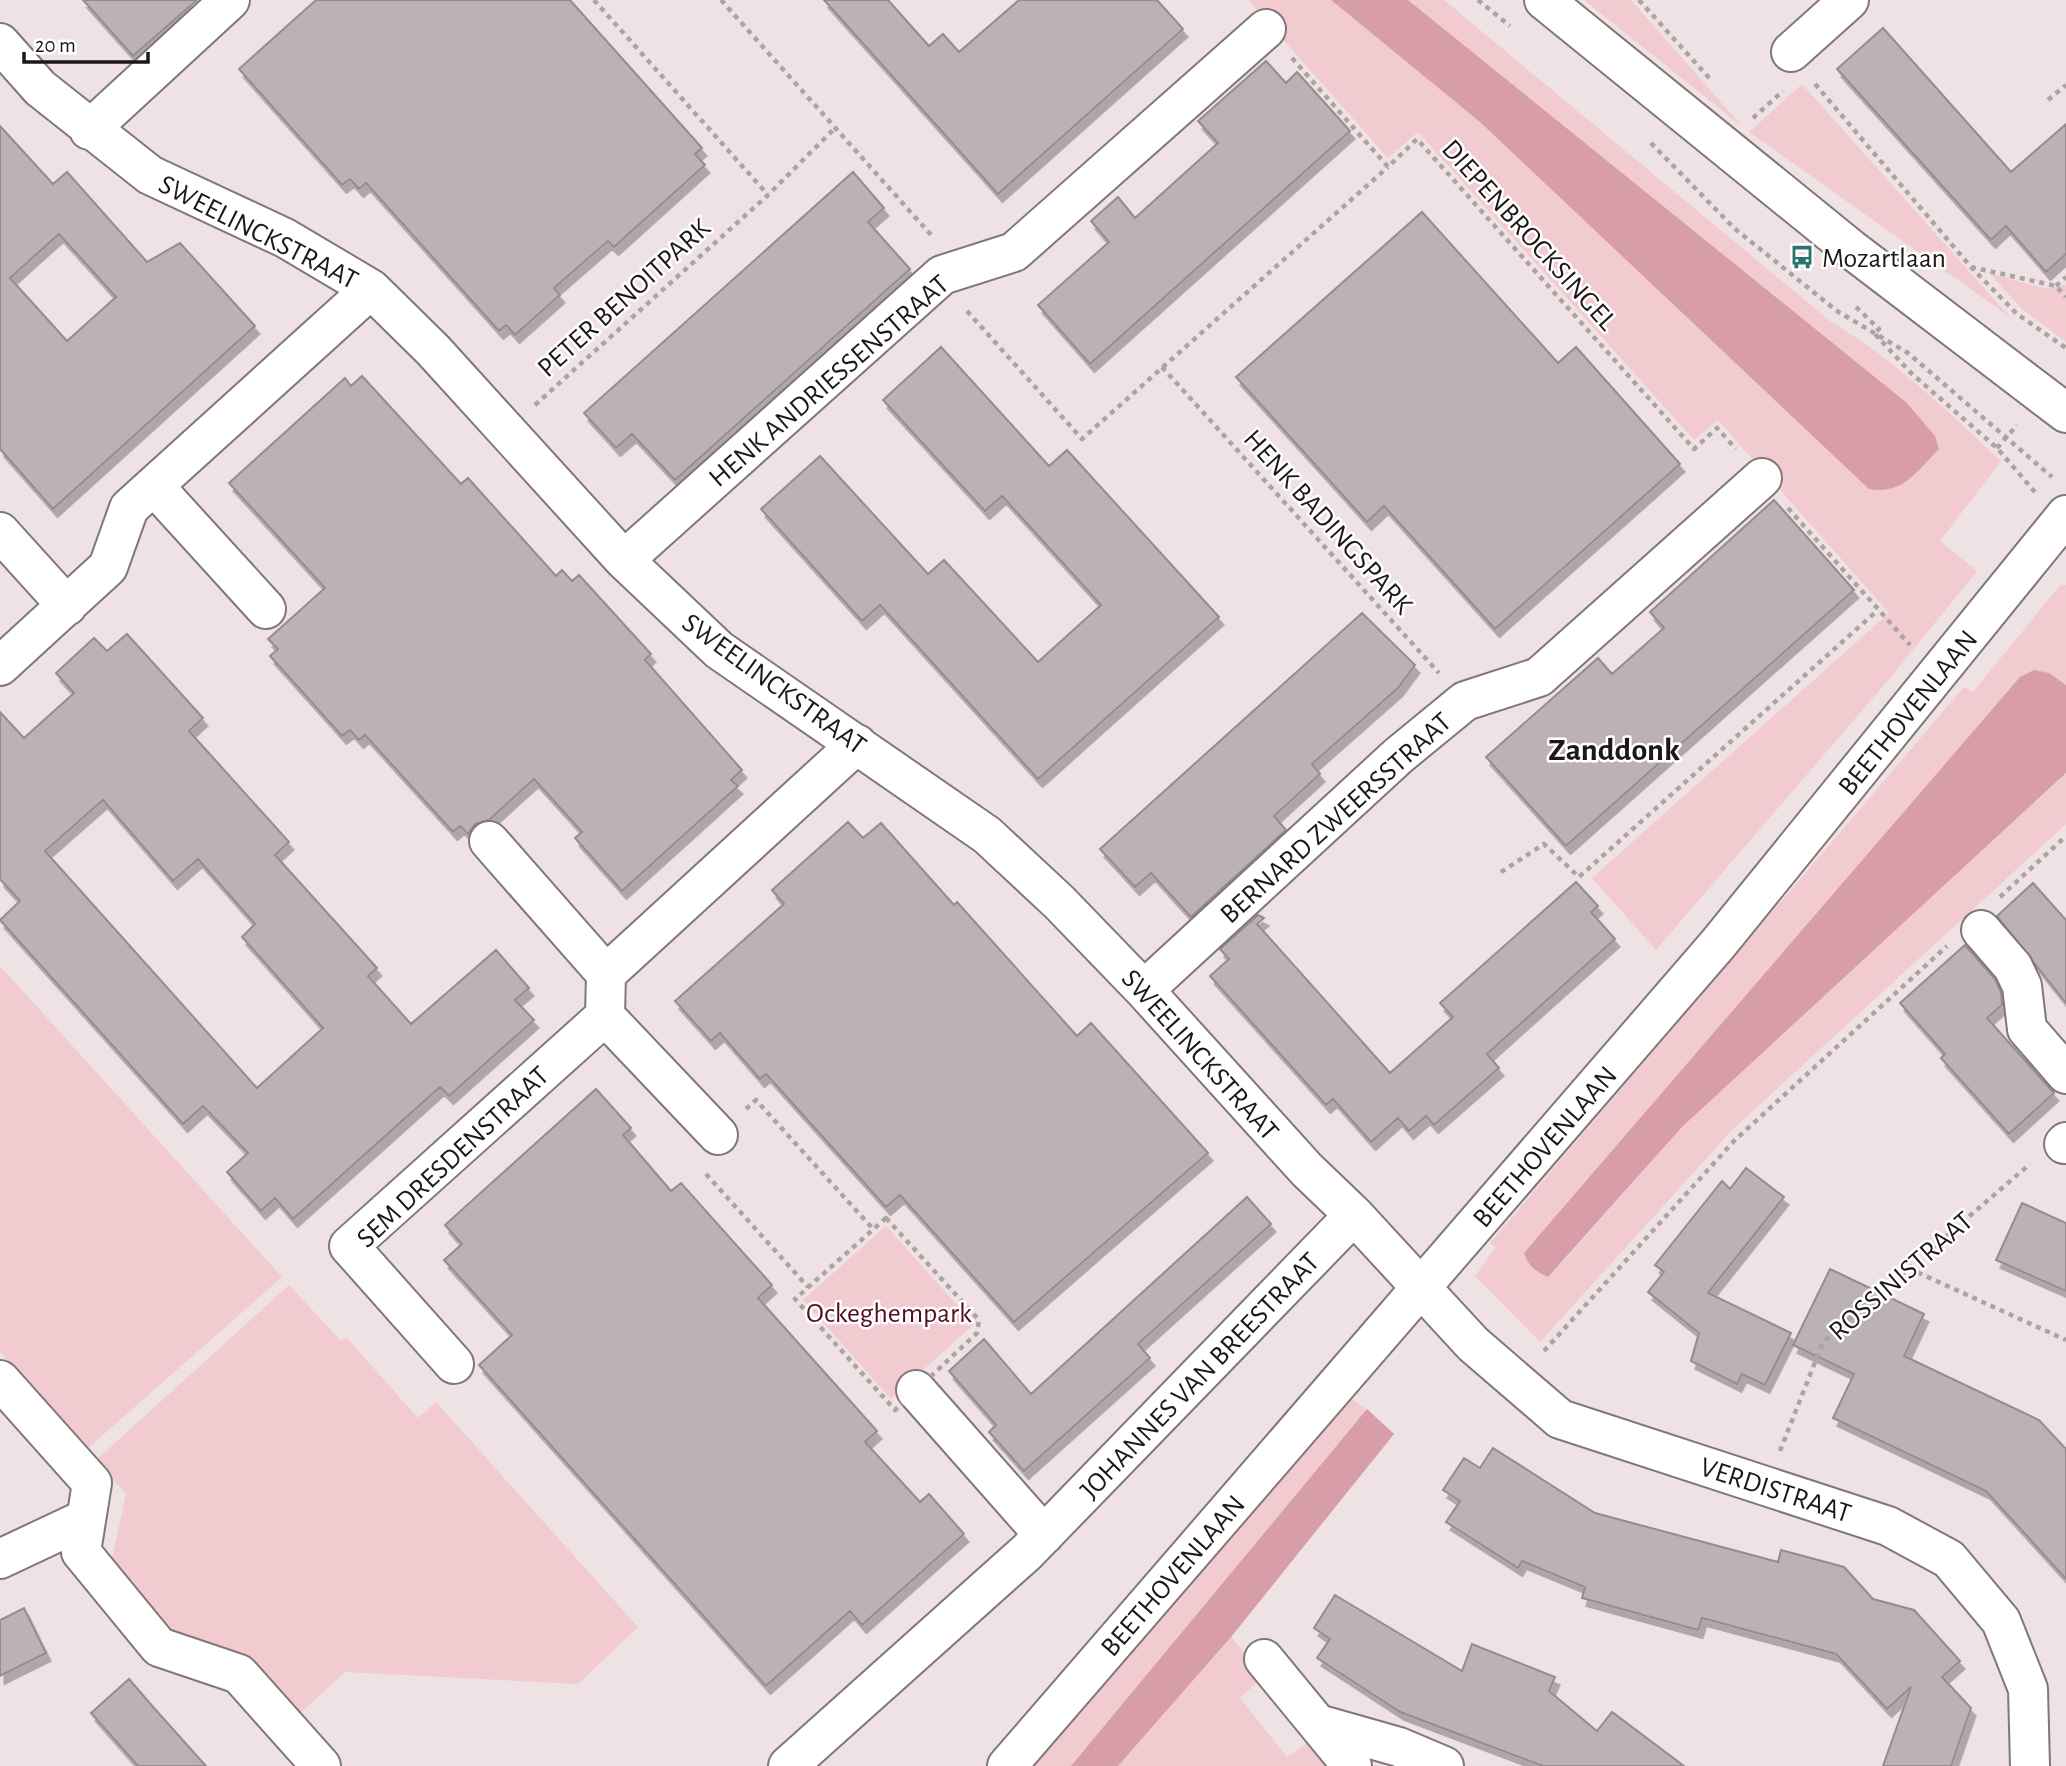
<svg xmlns="http://www.w3.org/2000/svg" width="2066" height="1766" font-family="'Alegreya Sans',sans-serif">
<defs>
<filter id="shadow"><feDropShadow dx="4.5" dy="8" stdDeviation="0" flood-color="#0004"/></filter>
</defs>
<rect width="100%" height="100%" fill="#eee2e4"/>
<path fill="#f2cbd1" d="M 1248,0 L 1331,0 L 1480,122 L 1907,403 L 1408,0 L 1444,0 L 1830,321 C 1891,357 1950,413 2001,461 L 1940,541 L 1977,571 L 1890,678 L 1656,950 L 1592,878 L 1889,613 L 1718,420 L 1694,440 L 1418,132 L 1388,158 Z
M 1584,0 L 1631,0 L 1740,124 L 1739,124 Z
M 1802,84 L 2010,317 L 1749,132 Z
M 1989,273 L 2048,289 L 2066,285 L 2066,342 L 2022,309 Z
M 2060,585 L 2066,585 L 2066,685 L 2049,673 L 1549,1277 L 1682,1127 L 2066,773 L 2066,824 L 1733,1129 L 1540,1342 L 1475,1276 L 1496,1247 L 1490,1243 L 1964,687 L 1973,692 Z
M 0,966 L 282,1277 L 87,1449 L 0,1352 Z
M 886,1226 L 974,1324 L 891,1399 L 803,1300 Z
M 289,1285 L 341,1341 L 346,1337 L 418,1418 L 436,1402 L 638,1627 L 578,1684 L 345,1672 L 297,1716 L 160,1633 L 108,1576 L 126,1494 L 96,1460 Z
M 1343,1394 L 1367,1409 L 1071,1766 L 1021,1766 Z
M 1231,1637 L 1264,1676 L 1240,1698 L 1287,1757 L 1314,1738 L 1339,1766 L 1118,1766 Z"/>
<path fill="#d79da8" d="M 1331,0 L 1408,0 L 1907,403 L 1935,436 L 1939,449 C 1917,471 1903,495 1869,489 L 1480,122 Z
M 2034,670 L 2049,673 L 2066,685 L 2066,773 L 1682,1127 L 1548,1277 C 1535,1271 1529,1267 1524,1253 L 2020,677 Z
M 1367,1409 L 1394,1434 L 1231,1637 L 1118,1766 L 1071,1766 Z"/>
<path fill="#bcb1b3" stroke="#968b8d" stroke-width="2" fill-rule="evenodd" filter="url(#shadow)" d="M 83,0 L 197,0 L 133,56 Z
M 316,0 L 570,0 L 702,148 L 695,154 L 705,165 L 614,247 L 608,241 L 554,288 L 560,295 L 515,335 L 506,325 L 499,331 L 366,183 L 359,189 L 350,179 L 342,185 L 239,69 Z
M 824,0 L 888,0 L 929,46 L 943,34 L 959,52 L 1019,0 L 1157,0 L 1183,29 L 998,194 Z
M 1883,28 L 2011,172 L 2066,124 L 2066,254 L 2046,272 L 2006,226 L 1991,240 L 1837,69 Z
M 1266,61 L 1286,83 L 1297,72 L 1350,131 L 1090,364 L 1038,305 L 1109,242 L 1091,221 L 1118,197 L 1135,218 L 1218,143 L 1198,121 Z
M 0,126 L 53,184 L 67,172 L 147,262 L 180,243 L 255,326 L 53,509 L 0,449 ZM 59,234 L 116,297 L 67,341 L 10,278 Z
M 853,172 L 884,208 L 868,222 L 910,269 L 675,480 L 632,434 L 616,448 L 584,413 Z
M 1422,212 L 1558,363 L 1576,347 L 1680,464 L 1495,629 L 1384,506 L 1367,522 L 1236,377 Z
M 941,347 L 1049,466 L 1067,450 L 1219,617 L 1038,779 L 880,605 L 862,621 L 761,509 L 820,456 L 928,574 L 944,560 L 1038,662 L 1101,605 L 1002,496 L 985,511 L 883,400 Z
M 362,376 L 461,484 L 468,478 L 556,576 L 562,570 L 572,581 L 579,575 L 651,654 L 645,660 L 742,770 L 731,780 L 738,786 L 622,891 L 575,838 L 582,832 L 534,779 L 489,820 L 475,824 L 468,834 L 460,826 L 453,832 L 365,735 L 359,740 L 350,730 L 342,736 L 270,656 L 278,649 L 268,639 L 325,588 L 229,483 L 345,378 L 351,386 Z
M 1774,500 L 1854,590 L 1566,846 L 1486,757 L 1598,658 L 1612,674 L 1664,628 L 1650,612 Z
M 1362,613 L 1415,665 L 1398,688 L 1312,764 L 1320,774 L 1274,816 L 1286,830 L 1191,917 L 1151,873 L 1135,887 L 1100,849 Z
M 127,634 L 203,718 L 189,731 L 289,842 L 275,855 L 377,968 L 368,976 L 411,1024 L 496,950 L 529,988 L 515,1000 L 534,1020 L 449,1096 L 440,1087 L 293,1219 L 275,1198 L 261,1211 L 227,1172 L 248,1153 L 203,1106 L 183,1124 L 0,920 L 20,901 L 0,879 L 0,712 L 24,738 L 74,693 L 56,673 L 94,638 L 107,651 ZM 103,800 L 173,881 L 198,859 L 255,924 L 242,937 L 323,1028 L 257,1088 L 45,851 Z
M 848,822 L 863,838 L 881,823 L 954,905 L 957,902 L 1077,1036 L 1091,1023 L 1208,1153 L 1014,1322 L 900,1195 L 886,1207 L 766,1074 L 760,1079 L 720,1033 L 711,1041 L 675,1001 L 784,904 L 772,890 Z
M 1576,882 L 1598,906 L 1591,912 L 1615,939 L 1487,1054 L 1499,1068 L 1434,1125 L 1426,1116 L 1409,1131 L 1398,1118 L 1371,1142 L 1333,1099 L 1326,1105 L 1210,976 L 1229,959 L 1220,949 L 1258,915 L 1264,918 L 1257,924 L 1390,1073 L 1453,1017 L 1440,1003 Z
M 2033,883 L 2066,920 L 2066,1003 L 1997,916 Z
M 1965,945 L 1995,979 L 2001,992 L 2002,1005 L 1987,1018 L 2054,1093 L 2009,1134 L 1941,1058 L 1945,1054 L 1900,1003 Z
M 596,1089 L 631,1128 L 623,1135 L 671,1191 L 681,1183 L 772,1285 L 758,1298 L 877,1431 L 865,1442 L 920,1502 L 929,1494 L 964,1534 L 862,1625 L 850,1611 L 766,1686 L 479,1365 L 512,1335 L 444,1260 L 462,1244 L 445,1225 Z
M 1746,1168 L 1784,1197 L 1708,1293 L 1791,1333 L 1765,1385 L 1742,1374 L 1737,1384 L 1691,1361 L 1699,1333 L 1648,1292 L 1664,1272 L 1655,1265 L 1722,1181 L 1730,1189 Z
M 1247,1197 L 1271,1224 L 1138,1344 L 1150,1358 L 1024,1471 L 989,1432 L 996,1425 L 949,1371 L 984,1339 L 1031,1394 Z
M 2022,1203 L 2066,1223 L 2066,1291 L 1996,1260 Z
M 1830,1269 L 1924,1314 L 1904,1356 L 2039,1420 L 2066,1449 L 2066,1579 L 1986,1491 L 1833,1418 L 1854,1374 L 1793,1345 Z
M 1493,1448 L 1595,1513 L 1778,1562 L 1781,1550 L 1844,1567 L 1873,1599 L 1914,1610 L 1960,1661 L 1942,1677 L 1971,1708 L 1951,1766 L 1883,1766 L 1911,1687 L 1887,1709 L 1836,1654 L 1702,1618 L 1698,1630 L 1582,1598 L 1585,1587 L 1522,1561 L 1518,1568 L 1446,1522 L 1460,1501 L 1443,1490 L 1464,1458 L 1480,1468 Z
M 1335,1595 L 1462,1671 L 1472,1644 L 1555,1677 L 1549,1691 L 1597,1731 L 1612,1712 L 1684,1766 L 1543,1766 L 1400,1712 L 1317,1658 L 1330,1639 L 1314,1628 Z
M 24,1608 L 46,1653 L 0,1676 L 0,1620 Z
M 129,1679 L 154,1708 L 206,1766 L 138,1766 L 91,1713 Z"/>
<g fill="none" stroke-linecap="round" stroke-linejoin="round">
<g stroke="#817678" stroke-width="42">
<path id="minor" d="M 1544,0 L 1851,249 L 2066,413
M 0,43 L 40,88 L 150,175 L 285,238 L 371,289 L 433,350 L 624,560 L 719,650 L 987,835 L 1059,902 L 1144,990 L 1307,1170 L 1354,1215 L 1473,1344 L 1560,1419 L 1888,1526 L 1949,1559 L 2001,1621 L 2028,1689 L 2030,1766
M 1791,52 L 1849,0
M 89,130 L 230,0
M 154,486 L 266,609
M 0,532 L 67,606
M 624,560 L 942,275 L 1014,252 L 1266,29
M 0,666 L 108,567 L 129,508 L 371,289
M 489,841 L 606,974
M 1981,930 L 2013,967 L 2022,986 L 2027,1029 L 2066,1074
M 1144,990 L 1398,756 L 1465,701 L 1539,677 L 1762,478
M 605,1016 L 718,1135
M 2064,1144 L 2066,1142
M 454,1364 L 349,1246 L 605,1016 L 606,974 L 857,744
M 0,1380 L 92,1483 L 81,1552 L 159,1647 L 239,1674 L 321,1766
M 916,1390 L 1044,1535
M 0,1559 L 85,1519
M 1264,1659 L 1352,1766
M 1318,1724 L 1399,1747 L 1444,1766
M 788,1766 L 1027,1552 L 1354,1215
M 1007,1766 L 1718,944 L 2066,515"/>
</g>
<path stroke="#aca3a4" stroke-width="4.5" stroke-dasharray="5 5" stroke-linecap="butt" d="M 594,0 L 768,195
M 721,0 L 932,236
M 1478,0 L 1510,26
M 1639,0 L 1711,80
M 1292,58 L 1388,167 L 1417,139 L 1694,449 L 1717,428 L 1736,449
M 1815,84 L 1971,267 L 2017,314 L 2066,348
M 2048,100 L 2066,85
M 1753,118 L 1783,91
M 1651,143 L 1734,228 L 1837,311 L 1908,353 L 2052,477
M 1971,267 L 2056,286 L 2066,297
M 2056,286 L 2066,277
M 1856,307 L 1879,329 L 1874,333 L 1911,373 L 1997,448 L 2035,492
M 967,311 L 1082,439 L 1388,167
M 1162,367 L 1439,673
M 535,405 L 768,195 L 835,128
M 1997,448 L 2017,425
M 1788,508 L 1910,645
M 1501,872 L 1544,844 L 1579,877 L 1878,610
M 2000,897 L 2066,836
M 746,1109 L 756,1100 L 874,1230
M 706,1174 L 808,1287
M 886,1218 L 979,1320 L 977,1333 L 895,1410 L 795,1299 Z
M 1910,1266 L 1919,1273 L 2066,1340
M 1544,1351 L 1734,1141 L 1947,946
M 1780,1451 L 1823,1342 L 2030,1164"/>
<use href="#minor" stroke="#fff" stroke-width="38"/>
</g>
<defs>
<g id="bus-bare" transform="scale(1.89)"><path d="M-5-6H5V4H4V6H2V4H-2V6H-4V4H-5ZM-3.5-4V0h7V-4ZM-3.5 1.2v1.5H-2V1.2ZM2 1.2v1.5H3.5V1.2Z" fill="#2b736d" stroke="#fff" stroke-width="2.5" paint-order="stroke"/></g>
</defs>
<g fill-rule="evenodd">
<use href="#bus-bare" x="1802" y="257"/>
</g>
<g text-anchor="middle" stroke-width="5" stroke-linejoin="round" paint-order="stroke">
<g font-size="28" fill="#1c1818" stroke="#fff">
<text transform="translate(259 231) rotate(27)" y="10">SWEELINCKSTRAAT</text>
<text transform="translate(1530 234) rotate(48)" y="10">DIEPENBROCKSINGEL</text>
<text transform="translate(623 297) rotate(-42)" y="10">PETER BENOITPARK</text>
<text transform="translate(828 380) rotate(-41)" y="10">HENK ANDRIESSENSTRAAT</text>
<text transform="translate(1329 521) rotate(48)" y="10">HENK BADINGSPARK</text>
<text transform="translate(775 683) rotate(36)" y="10">SWEELINCKSTRAAT</text>
<text transform="translate(1907 712) rotate(-51)" y="10">BEETHOVENLAAN</text>
<text transform="translate(1335 817) rotate(-42)" y="10">BERNARD ZWEERSSTRAAT</text>
<text transform="translate(1201 1054) rotate(48)" y="10">SWEELINCKSTRAAT</text>
<text transform="translate(1544 1146) rotate(-49)" y="10">BEETHOVENLAAN</text>
<text transform="translate(452 1156) rotate(-43)" y="10">SEM DRESDENSTRAAT</text>
<text transform="translate(1900 1275) rotate(-41)" y="10">ROSSINISTRAAT</text>
<text transform="translate(1199 1375) rotate(-46)" y="10">JOHANNES VAN BREESTRAAT</text>
<text transform="translate(1776 1489) rotate(18)" y="10">VERDISTRAAT</text>
<text transform="translate(1172 1575) rotate(-49)" y="10">BEETHOVENLAAN</text>
</g>
<g font-size="28" fill="#1c1818" stroke="#fff" text-anchor="start">
<text x="1822" y="267">Mozartlaan</text>
</g>
<g font-size="28" fill="#520d23" stroke="#fff">
<text x="889" y="1322">Ockeghempark</text>
</g>
<g font-size="32" font-weight="bold" fill="#1c1818" stroke="#fff">
<text x="1614" y="760">Zanddonk</text>
</g>
</g>
<path d="M24 52v10h124v-10" fill="none" stroke="#1c1818" stroke-width="3.5"/>
<text x="35" y="52" font-size="21" fill="#1c1818" stroke="#ffffff" stroke-width="5" paint-order="stroke">20 m</text>
</svg>
